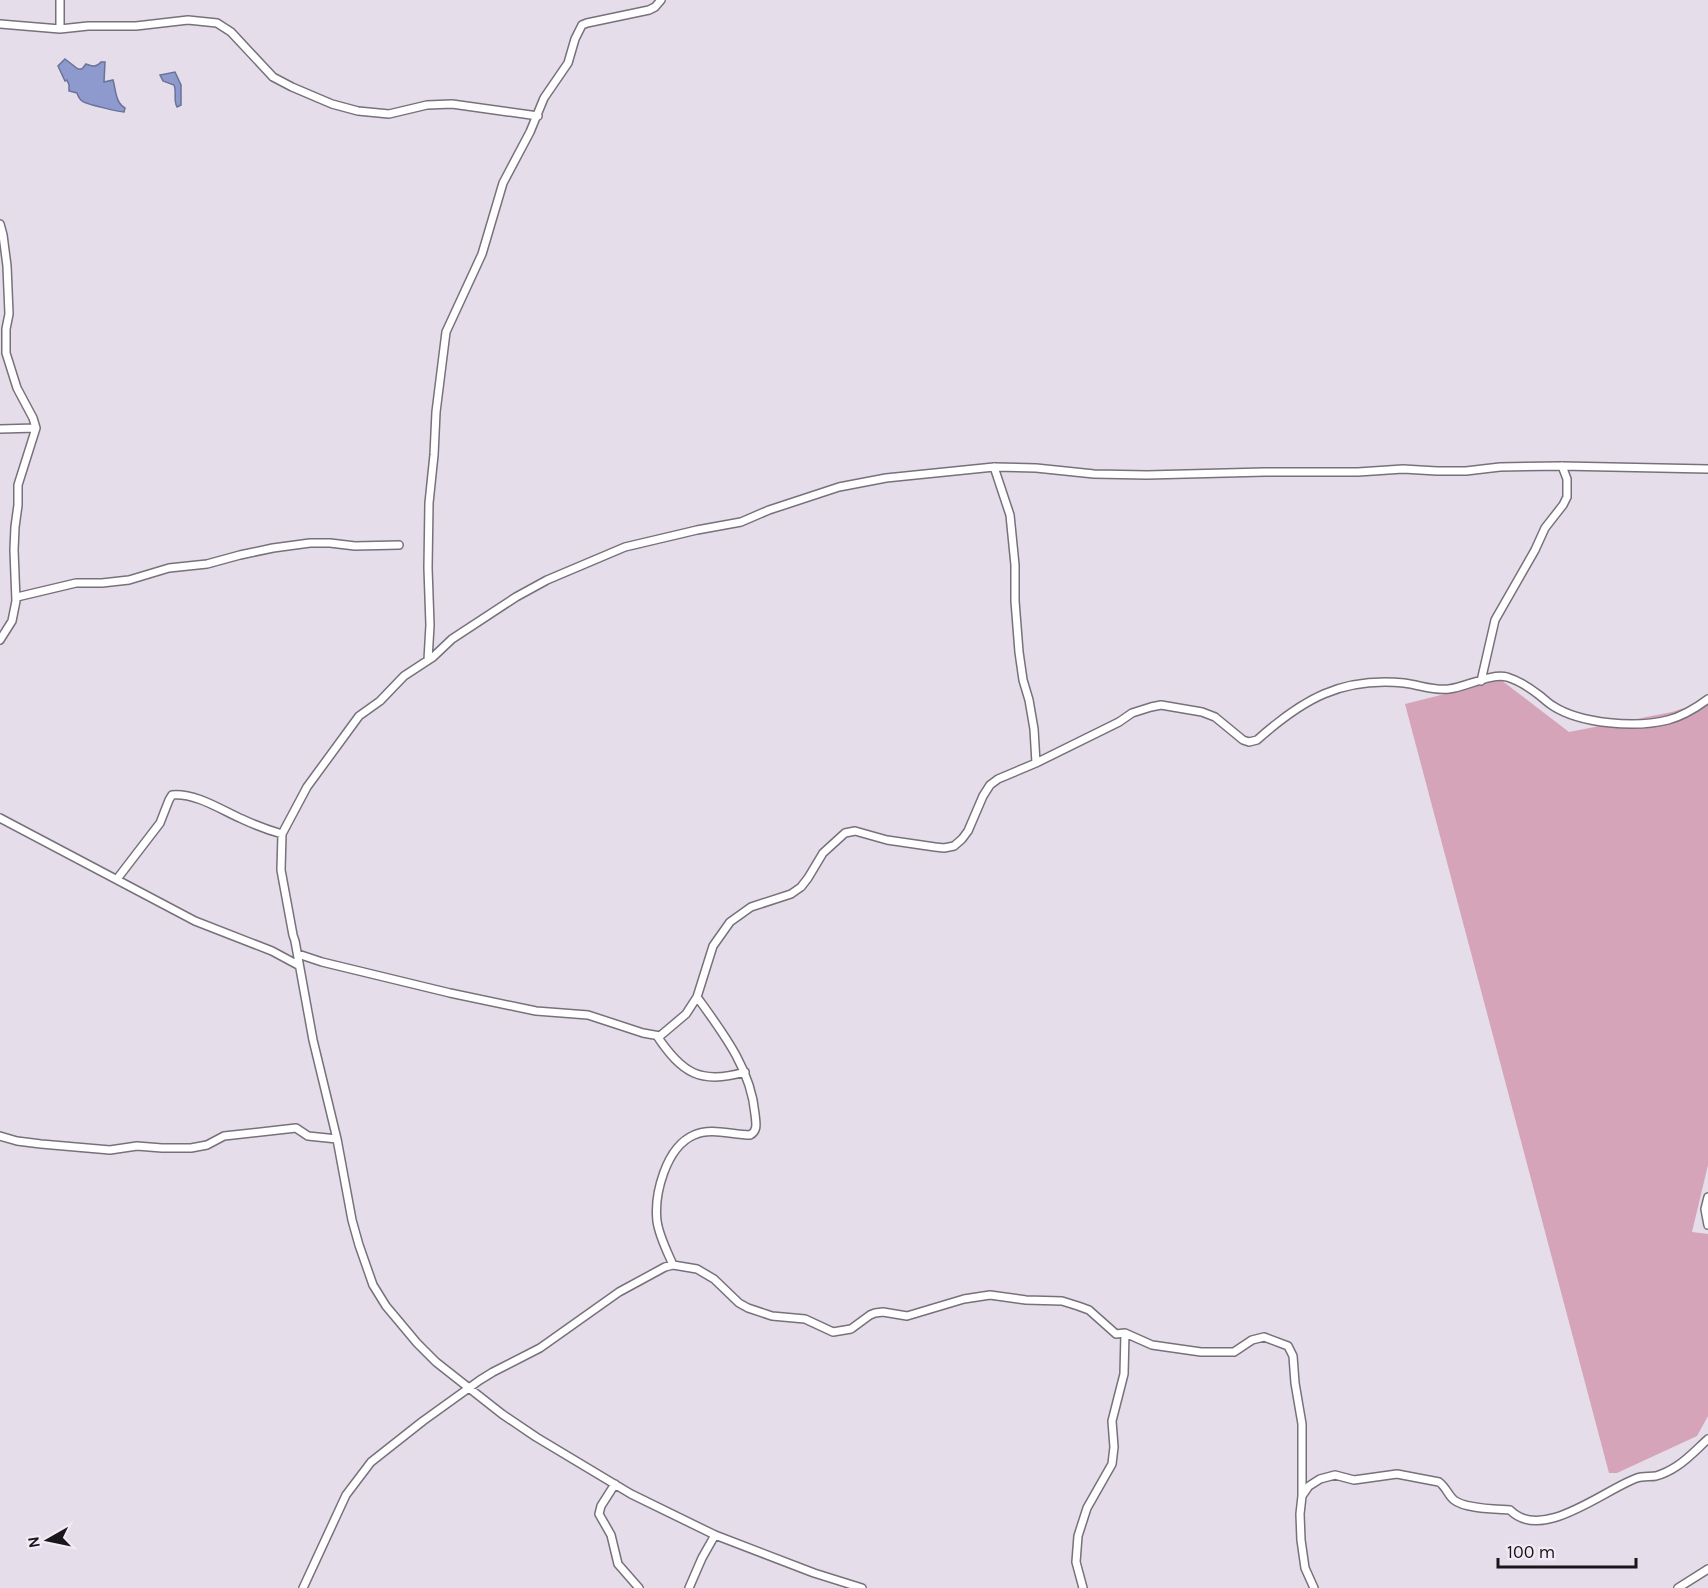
<svg xmlns="http://www.w3.org/2000/svg" width="1708" height="1588" font-family="Karla,sans-serif">
<rect width="100%" height="100%" fill="#e5dde9"/>
<path fill="#d5a4b8" d="M 1501,680 L 1569,732 L 1672,712 L 1708,700 L 1708,1165 L 1692,1232 L 1708,1234 L 1708,1416 L 1697,1436 L 1617,1473 L 1609,1473 L 1405,704 Z"/>
<path fill="#8e9ace" stroke="#6b7298" stroke-width="1.5" d="M 65,59 L 78,69 L 82,69 L 86,64 C 92,66 96,68 101,62 L 105,62 L 104,82 L 113,80 C 116,90 115,102 125,108 L 124,112 C 120,112 85,104 82,101 C 79,99 78,96 77,93 L 69,91 L 69,85 L 67,80 L 65,81 L 58,66 Z
M 175,72 L 181,85 L 181,105 L 177,107 C 173,100 177,92 174,85 L 163,81 L 160,75 Z"/>
<g fill="none" stroke-linecap="round" stroke-linejoin="round">
<g stroke="#77717b" stroke-width="10">
<path id="street" d="M 0,24 L 60,29 L 88,26 L 136,26 L 188,20 L 217,23 L 231,32 L 273,77 L 292,87 L 332,104 L 358,111 L 389,114 L 427,105 L 452,104 L 538,116
M 60,29 L 60,0
M 0,224 L 3,235 L 7,266 L 9,314 L 6,329 L 6,353 L 17,388 L 33,418 L 36,428 L 18,485 L 18,505 L 15,527 L 14,550 L 16,601 L 12,621 L 0,640
M 0,429 L 36,428
M 994,467 L 1010,515 L 1015,565 L 1015,601 L 1019,652 L 1023,680 L 1029,700 L 1034,729 L 1036,763
M 17,597 L 76,583 L 102,583 L 129,580 L 169,568 L 207,564 L 240,555 L 273,548 L 310,543 L 330,543 L 355,546 L 399,545
M 428,660 L 430,625 L 428,568 L 429,503 L 434,455 L 436,412 L 446,332 L 482,254 L 503,183 L 530,132 L 544,98 L 568,63 L 575,39 L 582,25 L 587,23 L 649,10 L 655,7 L 661,0
M 1481,681 L 1495,620 L 1535,550 L 1545,528 L 1563,505 L 1567,497 L 1567,479 L 1562,466
M 0,818 L 195,921 L 272,951 L 298,965
M 117,879 L 160,823 L 169,800 L 172,795 C 197,793 221,810 242,819 C 255,825 268,830 282,834
M 298,954 L 322,962 L 450,993 L 536,1011 L 588,1015 L 643,1033 L 660,1036 L 686,1014 L 697,997 L 713,946 L 730,922 L 751,907 L 791,894 L 801,887 L 808,878 L 823,853 L 845,833 L 855,831 L 887,840 L 935,847 L 944,848 L 954,846 L 962,839 L 968,831 L 983,796 L 990,785 L 998,779 L 1036,763 L 1119,722 L 1132,713 L 1151,707 L 1161,705 L 1202,712 L 1215,717 L 1243,740 L 1249,742 L 1257,740 C 1303,699 1341,677 1404,683 C 1420,685 1434,691 1449,689 C 1466,687 1491,673 1507,677 C 1517,680 1530,688 1539,695 C 1543,698 1548,703 1553,706 C 1581,724 1636,728 1668,720 C 1683,716 1696,708 1708,699
M 657,1036 C 682,1073 700,1085 745,1072
M 0,1136 L 17,1141 L 41,1144 L 110,1150 L 137,1146 L 162,1148 L 191,1148 L 207,1145 L 224,1136 L 296,1128 L 308,1136 L 337,1139
M 1708,1197 L 1705,1209 L 1708,1225
M 673,1265 C 667,1251 659,1236 657,1221 C 654,1194 666,1147 694,1135 C 711,1127 732,1135 750,1135 C 758,1131 756,1123 755,1114 C 751,1069 723,1033 697,997
M 615,1484 L 601,1506 L 599,1514 L 611,1535 L 618,1564 L 639,1588
M 303,1588 L 346,1495 L 371,1462 L 423,1421 L 480,1380 L 493,1372 L 540,1348 L 619,1292 L 665,1267 L 673,1265 L 697,1269 L 714,1279 L 739,1303 L 748,1308 L 772,1316 L 805,1319 L 833,1332 L 851,1329 L 870,1315 L 875,1313 L 883,1312 L 907,1316 L 964,1299 L 990,1295 L 1026,1300 L 1062,1301 L 1078,1306 L 1089,1310 L 1116,1334 L 1125,1333 L 1152,1345 L 1201,1352 L 1234,1352 L 1252,1340 L 1264,1337 L 1288,1346 L 1293,1356 L 1295,1383 L 1302,1424 L 1302,1496
M 689,1588 L 702,1558 L 715,1535
M 862,1588 L 814,1573 L 715,1535 L 631,1494 L 536,1437 L 502,1414 L 436,1362 L 417,1343 L 386,1306 L 373,1285 L 359,1245 L 352,1220 L 337,1139 L 313,1040 L 295,941 L 293,935 L 281,870 L 282,834 L 307,787 L 359,716 L 380,701 L 404,676 L 433,657 L 452,639 L 516,597 L 547,580 L 625,547 L 697,530 L 741,522 L 769,510 L 839,487 L 886,478 L 994,467 L 1036,468 L 1094,474 L 1147,475 L 1265,472 L 1358,472 L 1403,469 L 1437,471 L 1466,471 L 1500,467 L 1562,466 L 1708,469
M 1083,1588 L 1076,1562 L 1078,1536 L 1087,1508 L 1112,1464 L 1114,1447 L 1112,1421 L 1124,1374 L 1125,1333
M 1314,1588 L 1305,1568 L 1301,1540 L 1300,1514 L 1302,1496 L 1309,1486 L 1320,1479 L 1335,1475 L 1354,1480 L 1397,1474 L 1439,1482 C 1446,1487 1448,1495 1454,1500 C 1465,1509 1497,1509 1510,1510 C 1542,1543 1605,1489 1637,1478 C 1643,1476 1650,1477 1656,1476 C 1663,1474 1671,1470 1677,1466 C 1688,1459 1698,1448 1708,1439
M 1678,1588 L 1708,1569"/>
</g>
<use href="#street" stroke="#fff" stroke-width="7"/>
</g>
<g transform="translate(48 1540) rotate(261)" stroke="#f2ebf6" stroke-width="4.5" paint-order="stroke">
<path d="M0-4.5L10 22L0 15L-10 22Z" fill="#18161a"/>
<text y="-9" font-size="16" font-weight="bold" text-anchor="middle" fill="#18161a">N</text>
</g>
<path d="M1498 1558v9h138v-9" fill="none" stroke="#18161a" stroke-width="3"/>
<text x="1507" y="1558" font-size="18" fill="#18161a" stroke="#f2ebf6" stroke-width="4.5" paint-order="stroke">100 m</text>
</svg>
